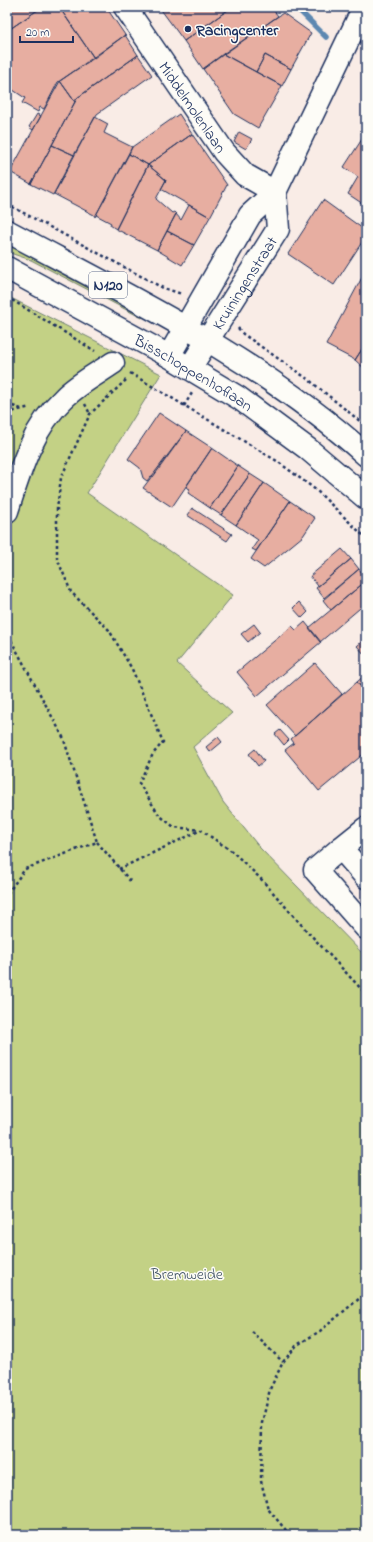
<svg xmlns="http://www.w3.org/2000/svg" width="373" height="1542" font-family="'Indie Flower',sans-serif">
<rect width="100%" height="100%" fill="#f9ece6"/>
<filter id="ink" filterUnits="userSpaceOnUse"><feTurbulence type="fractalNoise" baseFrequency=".025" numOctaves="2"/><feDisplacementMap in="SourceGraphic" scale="8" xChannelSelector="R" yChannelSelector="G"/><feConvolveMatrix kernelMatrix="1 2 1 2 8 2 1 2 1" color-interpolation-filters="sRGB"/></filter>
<g filter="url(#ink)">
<path fill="#c3d185" stroke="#6f8072" d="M 7,241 L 144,313 L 142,318 L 31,260 L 7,252 Z
M 7,296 L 161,374 L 87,493 L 233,595 L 177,663 L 232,713 L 193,747 L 223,802 L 260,848 L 366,957 L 366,1535 L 7,1535 Z"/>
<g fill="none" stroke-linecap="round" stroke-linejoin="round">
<path stroke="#5d88b1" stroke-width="5.5" d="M 296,7 L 326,37"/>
</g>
<path fill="#e7aea1" stroke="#1b2f5e" d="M 7,7 L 42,7 L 7,31 Z
M 42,7 L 59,7 L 94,58 L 58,82 L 44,109 L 40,107 L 38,112 L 22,103 L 25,98 L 7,86 L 7,31 Z
M 59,7 L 106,7 L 125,35 L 94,58 Z
M 159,7 L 232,7 L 184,41 Z
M 232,7 L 271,7 L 278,16 L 203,69 L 184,41 Z
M 283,13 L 311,33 L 291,69 L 265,55 L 256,72 L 223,54 Z
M 125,35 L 138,55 L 77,98 L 75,102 L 60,81 Z
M 223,54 L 282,86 L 258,128 L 234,114 L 203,69 Z
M 138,55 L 152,75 L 97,114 L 74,155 L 52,145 L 77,98 Z
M 265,55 L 291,69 L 282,86 L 256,72 Z
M 60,81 L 75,102 L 31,184 L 10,172 Z
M 37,114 L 41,116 L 33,130 L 29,127 Z
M 179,114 L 192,134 L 148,165 L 129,154 L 132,147 Z
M 95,117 L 108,124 L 104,133 L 132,147 L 95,217 L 94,215 L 54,194 Z
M 239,132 L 252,139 L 246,149 L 234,142 Z
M 366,133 L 366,206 L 348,194 L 358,177 L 344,167 Z
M 192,134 L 227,185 L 210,217 L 161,189 L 166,180 L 148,165 Z
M 52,145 L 74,155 L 53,195 L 31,184 Z
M 129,154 L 148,165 L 116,229 L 110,225 L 111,223 L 96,215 Z
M 148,165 L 166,180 L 156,199 L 172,213 L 174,212 L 176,214 L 157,250 L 116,229 Z
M 323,200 L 366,231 L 366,236 L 334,285 L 288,254 Z
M 189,205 L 210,217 L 194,245 L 167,231 L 176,214 L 181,220 Z
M 167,231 L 194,245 L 182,265 L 157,250 Z
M 366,270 L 366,343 L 355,360 L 326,345 Z
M 366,343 L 366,370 L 355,360 Z
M 159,413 L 186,431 L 153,477 L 151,476 L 147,481 L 143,478 L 140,468 L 128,459 Z
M 186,431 L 212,448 L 172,507 L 143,488 Z
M 212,448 L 238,466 L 210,508 L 188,493 L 190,489 L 186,487 Z
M 238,466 L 250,474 L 221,515 L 210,508 Z
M 250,474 L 264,483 L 236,525 L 221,515 Z
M 264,483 L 290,501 L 256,551 L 252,549 L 258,540 L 236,525 Z
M 290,501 L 315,518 L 303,536 L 264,568 L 251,559 Z
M 192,508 L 232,534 L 227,541 L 187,515 Z
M 342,549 L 351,559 L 318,586 L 310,576 Z
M 351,559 L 359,569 L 324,598 L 316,588 Z
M 359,569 L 366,578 L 366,581 L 331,610 L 323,600 Z
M 366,581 L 366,603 L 320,642 L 309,628 Z
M 299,602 L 308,612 L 302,618 L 293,608 Z
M 305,622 L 321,642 L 257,696 L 237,672 L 292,626 L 296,630 Z
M 254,624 L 260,632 L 248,642 L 241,634 Z
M 366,638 L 366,656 L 357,646 Z
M 315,663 L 342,694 L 295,736 L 267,705 Z
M 366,674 L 366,693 L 357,682 Z
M 357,682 L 366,693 L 366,752 L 319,791 L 285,750 L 294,743 L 291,739 Z
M 280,730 L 289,740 L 284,745 L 275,734 Z
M 218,737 L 222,742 L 210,752 L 206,747 Z
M 255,749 L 264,761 L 258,766 L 249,754 Z"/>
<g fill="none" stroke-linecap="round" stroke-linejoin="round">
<g stroke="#1b2f5e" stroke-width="25">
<g id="minor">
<path id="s1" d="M 125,7 L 224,152 L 245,175 L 275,192"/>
<path d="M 169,356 L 250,215 L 275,192 L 364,7"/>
<path id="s2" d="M 190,368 L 278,229 L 275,192"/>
<path d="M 7,511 C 20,471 32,428 64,398 C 78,384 97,374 113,363"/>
<path d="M 366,828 L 341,848 L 366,877"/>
<path d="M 341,848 L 315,870 L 366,928"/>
</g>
</g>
<g stroke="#1b2f5e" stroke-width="25">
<g id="major">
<path d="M 7,231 C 132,298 260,359 366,455"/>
<path id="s3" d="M 7,268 L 169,356 L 239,398 L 308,449 L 366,498"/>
</g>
</g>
<path stroke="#1b2f5e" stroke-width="2.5" stroke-dasharray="3 3" stroke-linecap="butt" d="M 7,204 L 163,288 L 182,294
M 7,297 L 95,351
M 238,328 L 243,334 L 309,380 L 366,426
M 130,373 L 277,461 L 316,490 L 366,538
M 126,380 L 90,414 L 61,478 L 57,509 L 57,558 L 71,592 L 109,630 L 132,669 L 163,742 L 153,754 L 139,783 L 159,815 L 174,827 L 201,830 L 233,852 L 262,880 L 307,931 L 366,994
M 7,404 L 21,409
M 85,404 L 90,414
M 184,406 L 192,393
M 7,413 L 30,407
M 7,629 L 12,642 L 63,737 L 97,842 L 25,869 L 7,894
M 97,842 L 131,882
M 119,869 L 201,830
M 252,1332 L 283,1362
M 290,1535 L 268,1509 L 261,1481 L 262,1423 L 270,1389 L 283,1362 L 297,1345 L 320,1331 L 366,1293"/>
<use href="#minor" stroke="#fdfcf7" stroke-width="22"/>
<use href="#major" stroke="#fdfcf7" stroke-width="22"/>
</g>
</g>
<circle fill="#1b2f5e" stroke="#fdfcf7" stroke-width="1.5" cx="188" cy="29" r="4"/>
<g text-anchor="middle" stroke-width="3" stroke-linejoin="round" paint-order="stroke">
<rect fill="#fdfcf7" stroke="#5f6c8c" stroke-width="1" x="89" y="272" width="38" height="26" rx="3"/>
<g font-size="15" font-weight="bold" fill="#1b2f5e">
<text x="108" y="290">N120</text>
</g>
<g font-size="16" font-weight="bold" fill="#1b2f5e" stroke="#fdfcf7" text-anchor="start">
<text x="196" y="35">Racingcenter</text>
</g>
<g font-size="16" fill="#1b2f5e" stroke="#fdfcf7">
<text dy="6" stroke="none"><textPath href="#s1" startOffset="121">Middelmolenlaan</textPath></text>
<text dy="6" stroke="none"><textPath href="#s2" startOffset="101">Kruiningenstraat</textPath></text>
<text dy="6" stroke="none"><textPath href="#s3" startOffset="214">Bisschoppenhoflaan</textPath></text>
</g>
<g font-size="16" fill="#455868" stroke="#fdfcf7">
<text x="187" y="1279">Bremweide</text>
</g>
</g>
<rect width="373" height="1542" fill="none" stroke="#fdfcf7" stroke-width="24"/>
<rect x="12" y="12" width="349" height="1518" fill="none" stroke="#1b2f5e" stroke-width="1.5" filter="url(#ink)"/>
<path d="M20 36v6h53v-6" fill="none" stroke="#1b2f5e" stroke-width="2"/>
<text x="26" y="36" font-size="12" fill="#1b2f5e" stroke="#fdfcf7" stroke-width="3" paint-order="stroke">20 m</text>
</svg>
